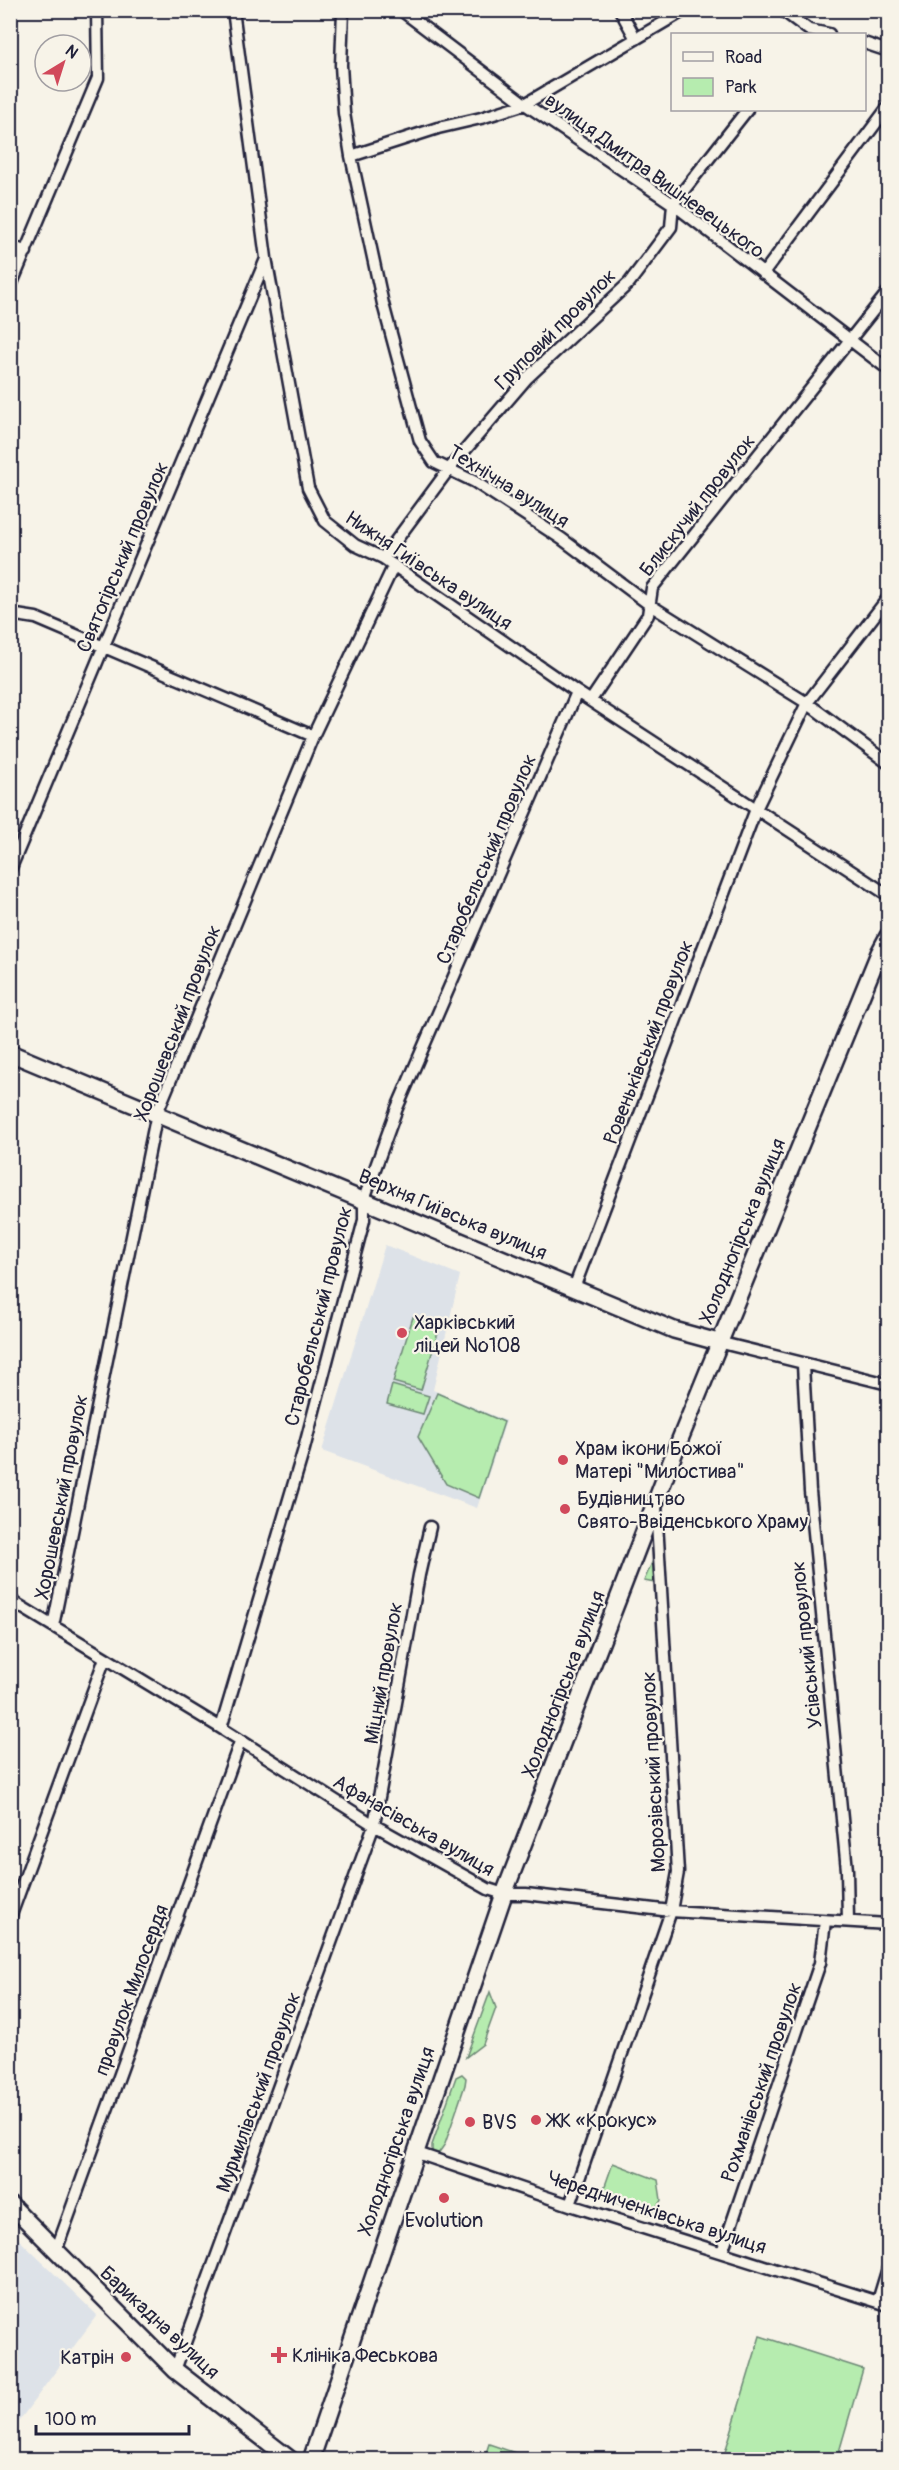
<svg xmlns="http://www.w3.org/2000/svg" width="899" height="2470" font-family="Pangolin,sans-serif">
<rect width="100%" height="100%" fill="#f7f3e8"/>
<filter id="ink" filterUnits="userSpaceOnUse"><feTurbulence type="fractalNoise" baseFrequency=".0167" numOctaves="2"/><feDisplacementMap in="SourceGraphic" scale="12" xChannelSelector="R" yChannelSelector="G"/><feConvolveMatrix kernelMatrix="1 2 1 2 8 2 1 2 1" color-interpolation-filters="sRGB"/></filter>
<g filter="url(#ink)">
<path fill="#dde2e8" d="M 385,1245 L 460,1275 L 433,1390 L 506,1421 L 477,1508 L 322,1451 Z
M 10,2231 L 97,2315 L 11,2432 L 10,2432 Z"/>
<path fill="#b6ecaf" stroke="#6c8775" stroke-width="1.5" d="M 413,1317 L 440,1326 L 421,1390 L 393,1382 Z
M 392,1385 L 429,1396 L 423,1414 L 387,1404 Z
M 437,1393 L 504,1422 L 479,1498 L 446,1484 L 418,1437 Z
M 657,1551 L 655,1583 L 644,1581 Z
M 490,1992 L 496,2008 L 483,2044 L 466,2057 Z
M 462,2074 L 466,2078 L 465,2085 L 445,2144 L 438,2154 L 432,2154 L 432,2145 L 456,2077 Z
M 613,2163 L 658,2180 L 661,2200 L 652,2216 L 601,2197 Z
M 760,2336 L 863,2369 L 837,2459 L 723,2459 Z
M 489,2444 L 533,2459 L 484,2459 Z"/>
<g fill="none" stroke-linecap="round" stroke-linejoin="round">
<g stroke="#22223b" stroke-width="15">
<path id="street" d="M 233,10 L 266,258 L 308,488 L 325,521 L 355,545 L 383,558 L 577,692 L 888,895
M 343,10 L 341,65 L 344,113 L 351,156 L 383,304 L 420,441 L 434,462 L 475,482 L 562,539 L 650,605 L 807,703 L 888,763
M 401,10 L 525,104 L 673,204 L 888,369
M 620,10 L 636,39
M 782,10 L 809,30 L 829,34
M 864,43 L 888,51
M 351,156 L 438,128 L 481,118 L 525,104 L 685,10
M 10,245 L 26,252
M 763,274 L 888,107
M 10,288 L 98,78 L 97,10
M 383,558 L 449,469 L 527,378 L 629,283 L 671,227 L 673,204 L 747,110
M 10,614 L 36,618 L 313,736
M 591,700 L 648,615 L 652,588 L 888,292
M 10,870 L 266,259
M 574,1288 L 756,809 L 807,703 L 888,598
M 718,1342 L 888,1384
M 803,1365 L 810,1491 L 847,1870 L 848,1921
M 10,1600 L 221,1728 L 374,1825 L 488,1889 L 504,1894 L 526,1894 L 671,1911 L 888,1924
M 53,1626 L 157,1113 L 313,736 L 394,565
M 221,1728 L 304,1449 L 364,1220 L 364,1199 L 397,1108 L 577,692
M 10,1918 L 105,1658
M 414,2152 L 570,2205 L 888,2305
M 570,2205 L 671,1911 L 678,1872 L 656,1506
M 56,2251 L 240,1742
M 722,2252 L 820,1963 L 825,1921
M 878,2301 L 888,2268
M 175,2370 L 374,1825 L 419,1575 L 430,1527"/>
</g>
<g stroke="#22223b" stroke-width="20">
<path id="secondary" d="M 10,1053 L 674,1330 L 718,1342
M 10,2204 L 175,2370 L 291,2460
M 311,2460 L 504,1894 L 674,1454 L 879,953 L 888,936"/>
</g>
<use href="#street" stroke="#f7f3e8" stroke-width="10"/>
<use href="#secondary" stroke="#f7f3e8" stroke-width="15"/>
</g>
</g>
<g fill="#d1495b" stroke="#f7f3e8" stroke-width="2">
<circle cx="402" cy="1333" r="6"/>
<circle cx="563" cy="1460" r="6"/>
<circle cx="565" cy="1509" r="6"/>
<circle cx="536" cy="2120" r="6"/>
<circle cx="470" cy="2122" r="6"/>
<circle cx="444" cy="2198" r="6"/>
<path d="M276 2346h6v6h6v6h-6v6h-6v-6h-6v-6h6z"/>
<circle cx="126" cy="2357" r="6"/>
</g>
<g text-anchor="middle" stroke-width="4.5" stroke-linejoin="round" paint-order="stroke">
<g font-size="20" fill="#22223b" stroke="#f7f3e8">
<text transform="translate(655 175) rotate(36)" y="7">вулиця Дмитра Вишневецького</text>
<text transform="translate(555 329) rotate(-45)" y="7">Груповий провулок</text>
<text transform="translate(509 486) rotate(32)" y="7">Технічна вулиця</text>
<text transform="translate(697 505) rotate(-52)" y="7">Блискучий провулок</text>
<text transform="translate(122 557) rotate(-67)" y="7">Святогірський провулок</text>
<text transform="translate(429 570) rotate(34)" y="7">Нижня Гиївська вулиця</text>
<text transform="translate(486 859) rotate(-67)" y="7">Старобельський провулок</text>
<text transform="translate(177 1023) rotate(-69)" y="7">Хорошевський провулок</text>
<text transform="translate(648 1042) rotate(-69)" y="7">Ровеньківський провулок</text>
<text transform="translate(453 1214) rotate(23)" y="7">Верхня Гиївська вулиця</text>
<text transform="translate(742 1231) rotate(-68)" y="7">Холодногірська вулиця</text>
<text transform="translate(318 1316) rotate(-76)" y="7">Старобельський провулок</text>
<text transform="translate(61 1497) rotate(-79)" y="7">Хорошевський провулок</text>
<text transform="translate(806 1645) rotate(-96)" y="7">Усівський провулок</text>
<text transform="translate(383 1673) rotate(-80)" y="7">Міцний провулок</text>
<text transform="translate(563 1684) rotate(-69)" y="7">Холодногірська вулиця</text>
<text transform="translate(653 1772) rotate(-93)" y="7">Морозівський провулок</text>
<text transform="translate(414 1825) rotate(30)" y="7">Афанасівська вулиця</text>
<text transform="translate(131 1990) rotate(-70)" y="7">провулок Милосердя</text>
<text transform="translate(761 2082) rotate(-71)" y="7">Рохманівський провулок</text>
<text transform="translate(258 2092) rotate(-70)" y="7">Мурмилівський провулок</text>
<text transform="translate(396 2141) rotate(-71)" y="7">Холодногірська вулиця</text>
<text transform="translate(657 2212) rotate(18)" y="7">Чередниченківська вулиця</text>
<text transform="translate(160 2322) rotate(43)" y="7">Барикадна вулиця</text>
</g>
<g font-size="20" fill="#22223b" stroke="#f7f3e8" text-anchor="start">
<text x="414" y="1329">Харківський<tspan x="414" dy="23">ліцей №108</tspan></text>
<text x="575" y="1455">Храм ікони Божої<tspan x="575" dy="23">Матері "Милостива"</tspan></text>
<text x="577" y="1505">Будівництво<tspan x="577" dy="23">Свято-Ввіденського Храму</tspan></text>
<text x="548" y="2127">ЖК «Крокус»</text>
<text x="482" y="2129">BVS</text>
<text x="444" y="2227" text-anchor="middle">Evolution</text>
<text x="292" y="2362">Клініка Феськова</text>
<text x="114" y="2364" text-anchor="end">Катрін</text>
</g>
</g>
<rect width="899" height="2470" fill="none" stroke="#f7f3e8" stroke-width="36"/>
<rect x="18" y="18" width="863" height="2434" fill="none" stroke="#22223b" stroke-width="2" filter="url(#ink)"/>
<rect x="671" y="33" width="195" height="78" fill="#f7f3e8" stroke="#a29fa3" stroke-width="1.5"/>
<rect x="683" y="52" width="30" height="9" fill="#f7f3e8" stroke="#a29fa3" stroke-width="1.5"/>
<text x="725" y="63" font-size="18" fill="#22223b">Road</text>
<rect x="683" y="78" width="30" height="18" fill="#b6ecaf" stroke="#a29fa3" stroke-width="1.5"/>
<text x="725" y="93" font-size="18" fill="#22223b">Park</text>
<g transform="translate(63 63) rotate(38)"><circle r="28" fill="#f7f3e8" stroke="#a29fa3" stroke-width="1.5"/>
<path d="M0-4.5L10 22L0 15L-10 22Z" fill="#d1495b"/>
<text y="-9" font-size="16" font-weight="bold" text-anchor="middle" fill="#22223b">N</text>
</g>
<path d="M36 2425v9h153v-9" fill="none" stroke="#22223b" stroke-width="3"/>
<text x="45" y="2425" font-size="18" fill="#22223b" stroke="#f7f3e8" stroke-width="4.5" paint-order="stroke">100 m</text>
</svg>
